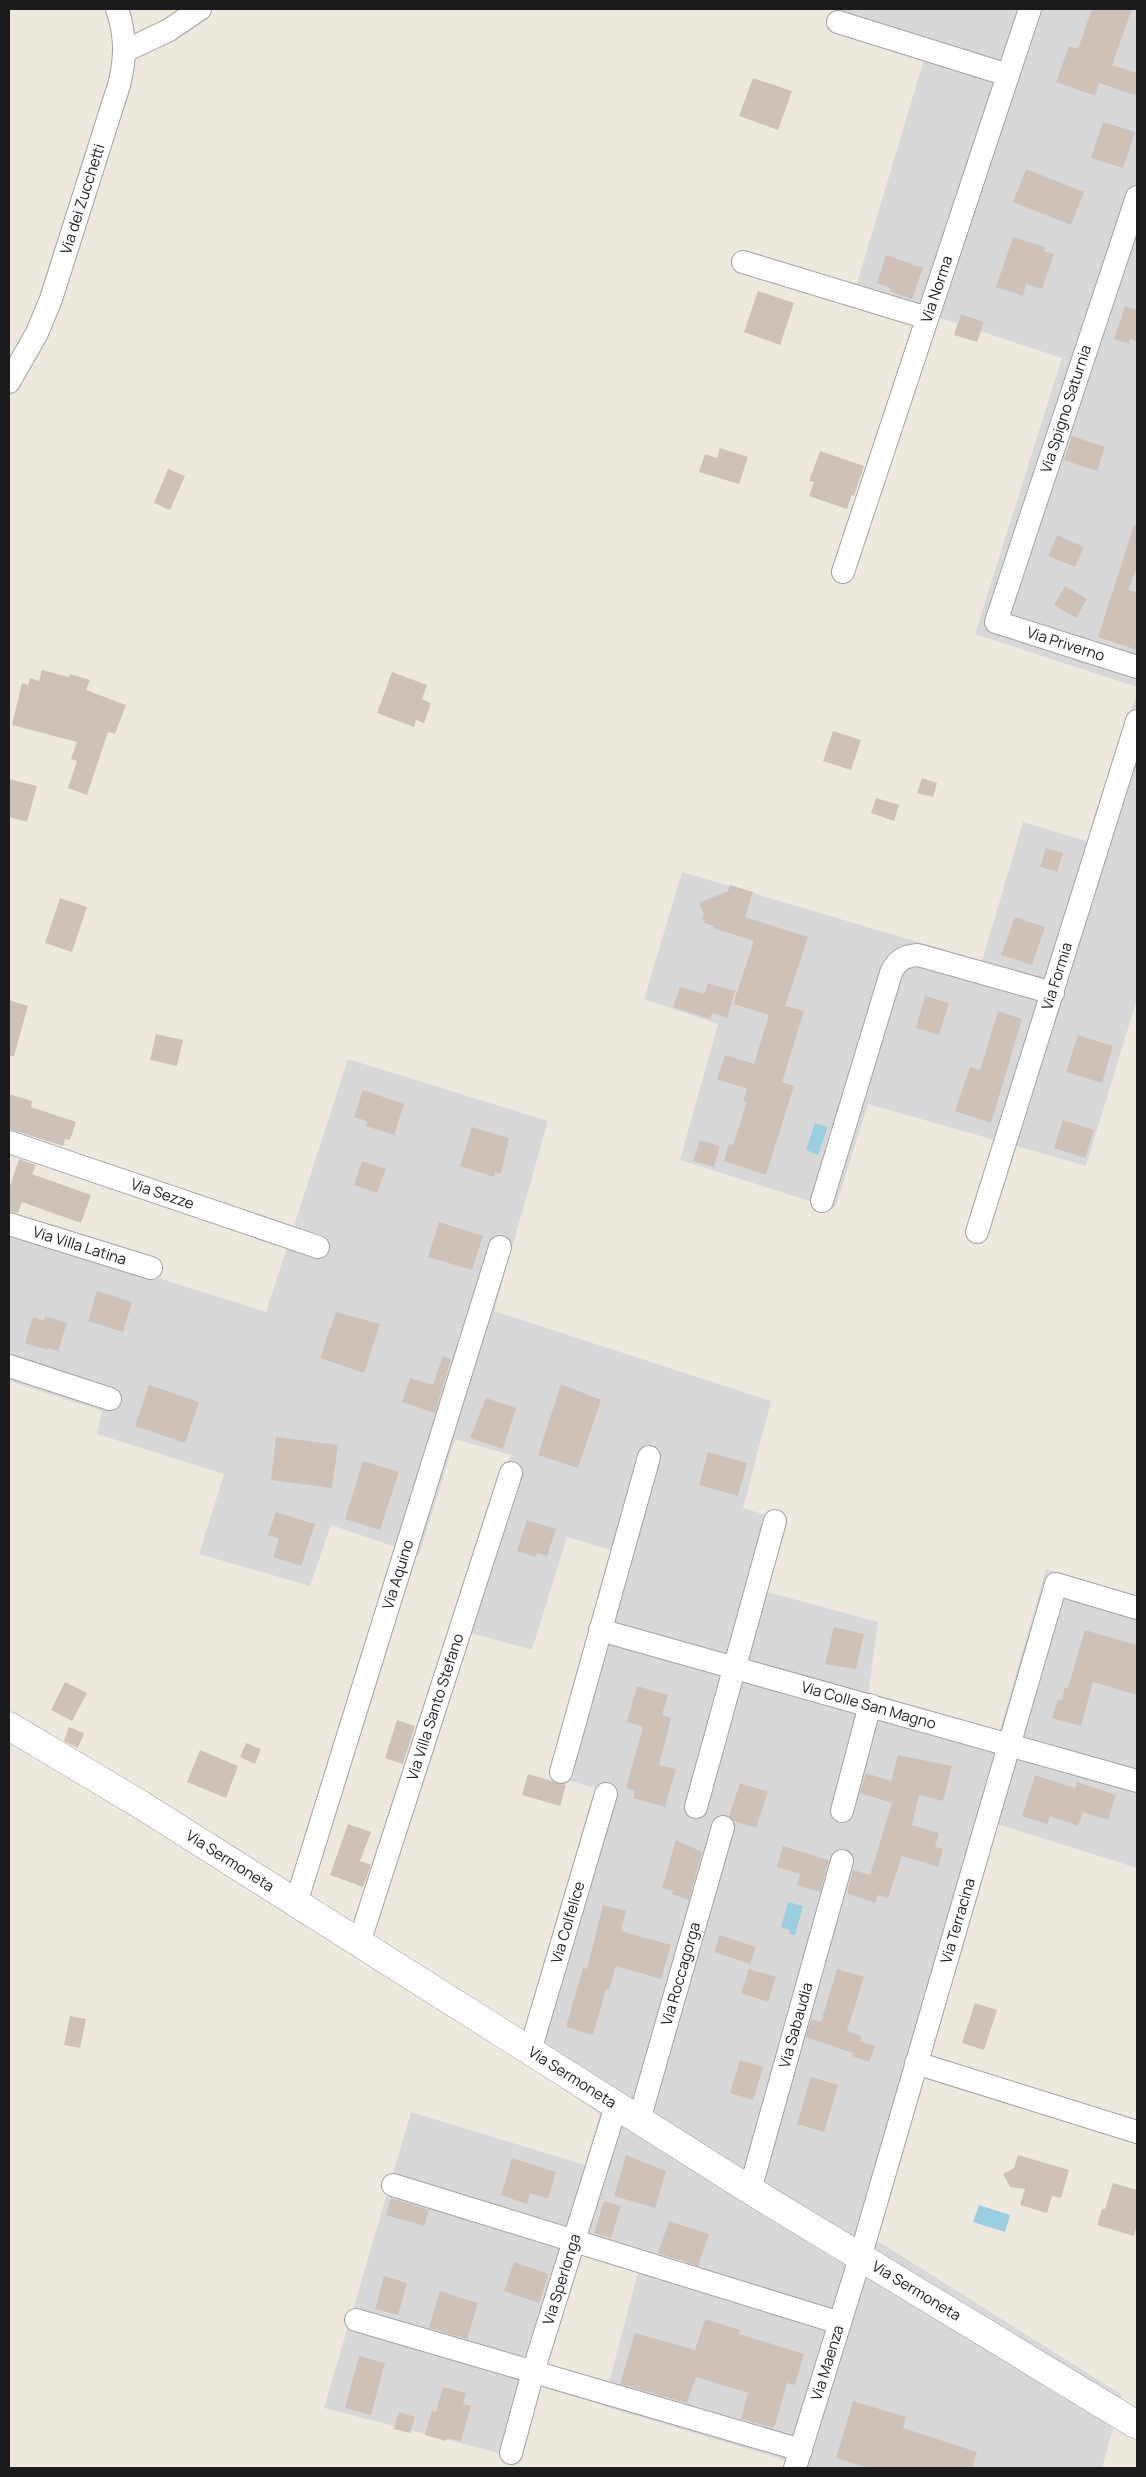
<svg xmlns="http://www.w3.org/2000/svg" width="1146" height="2477" font-family="Manrope,sans-serif">
<rect width="100%" height="100%" fill="#eee9df"/>
<path fill="#d9d8d8" d="M 836,9 L 1137,9 L 1137,687 L 975,634 L 1062,358 L 855,290 L 925,56 L 831,27 Z
M 1137,693 L 1137,999 L 1086,1166 L 868,1104 L 835,1209 L 680,1160 L 718,1024 L 644,999 L 682,872 L 982,961 L 1023,822 L 1089,842 Z
M 348,1059 L 548,1121 L 494,1311 L 771,1401 L 743,1508 L 785,1521 L 767,1592 L 878,1622 L 868,1696 L 999,1733 L 1046,1569 L 1137,1596 L 1137,1868 L 991,1822 L 873,2238 L 1122,2395 L 1102,2468 L 787,2468 L 788,2461 L 603,2406 L 638,2272 L 580,2254 L 519,2458 L 324,2408 L 411,2112 L 585,2165 L 600,2114 L 517,2058 L 598,1789 L 553,1776 L 618,1552 L 567,1537 L 532,1650 L 457,1629 L 511,1455 L 455,1439 L 419,1555 L 331,1525 L 310,1586 L 199,1554 L 224,1474 L 97,1434 L 102,1411 L 9,1381 L 9,1231 L 266,1312 Z"/>
<path fill="#9bcfe0" d="M 815,1123 L 828,1127 L 818,1155 L 806,1150 Z
M 788,1902 L 803,1906 L 795,1935 L 789,1934 L 790,1930 L 781,1927 Z
M 979,2205 L 1010,2215 L 1005,2232 L 973,2222 Z"/>
<path fill="#cec2b8" d="M 1092,9 L 1132,9 L 1112,65 L 1137,73 L 1137,96 L 1099,83 L 1095,96 L 1056,82 L 1069,46 L 1078,49 Z
M 753,78 L 792,91 L 778,130 L 739,116 Z
M 1103,122 L 1135,132 L 1123,168 L 1091,158 Z
M 1026,169 L 1084,192 L 1071,225 L 1013,202 Z
M 1013,237 L 1045,247 L 1044,251 L 1054,254 L 1042,289 L 1026,284 L 1023,296 L 996,287 Z
M 886,255 L 923,268 L 912,299 L 889,291 L 890,288 L 877,283 Z
M 758,291 L 794,303 L 780,345 L 744,332 Z
M 1125,306 L 1137,310 L 1137,342 L 1130,339 L 1129,344 L 1114,339 Z
M 961,314 L 984,322 L 977,342 L 954,335 Z
M 1072,436 L 1105,447 L 1097,471 L 1064,460 Z
M 720,448 L 748,457 L 739,484 L 699,472 L 705,454 L 717,458 Z
M 820,451 L 864,466 L 854,496 L 852,495 L 847,509 L 809,496 L 814,482 L 809,481 Z
M 168,469 L 185,476 L 170,510 L 154,503 Z
M 1134,525 L 1137,525 L 1137,567 L 1128,590 L 1137,592 L 1137,650 L 1098,637 Z
M 1057,535 L 1084,547 L 1075,567 L 1048,556 Z
M 1065,586 L 1087,599 L 1076,618 L 1054,605 Z
M 42,670 L 69,677 L 70,674 L 90,680 L 86,690 L 126,705 L 115,734 L 108,732 L 87,795 L 68,788 L 77,761 L 71,759 L 77,742 L 12,725 L 22,683 L 28,685 L 30,678 L 39,681 Z
M 392,672 L 427,685 L 422,699 L 431,703 L 424,723 L 416,720 L 414,727 L 377,713 Z
M 833,731 L 861,740 L 851,770 L 823,761 Z
M 922,778 L 937,783 L 933,797 L 917,793 Z
M 9,779 L 37,786 L 27,822 L 9,817 Z
M 876,798 L 899,805 L 894,821 L 871,813 Z
M 1046,848 L 1063,853 L 1057,872 L 1040,867 Z
M 730,885 L 753,892 L 745,917 L 808,937 L 785,1006 L 804,1011 L 782,1082 L 794,1086 L 766,1175 L 724,1161 L 729,1144 L 733,1145 L 747,1102 L 743,1101 L 747,1089 L 717,1079 L 725,1055 L 754,1064 L 769,1015 L 733,1004 L 754,941 L 713,928 L 714,926 L 704,923 L 705,920 L 702,919 L 704,914 L 699,903 L 728,891 Z
M 60,898 L 87,907 L 72,952 L 45,943 Z
M 1015,917 L 1045,927 L 1032,965 L 1001,955 Z
M 708,983 L 735,991 L 727,1018 L 712,1013 L 710,1019 L 673,1007 L 680,987 L 704,994 Z
M 925,996 L 949,1003 L 939,1035 L 916,1028 Z
M 9,1000 L 28,1006 L 14,1056 L 9,1056 Z
M 998,1011 L 1022,1019 L 991,1123 L 955,1111 L 970,1067 L 980,1070 Z
M 156,1034 L 183,1040 L 177,1066 L 150,1060 Z
M 1078,1035 L 1113,1046 L 1102,1083 L 1066,1072 Z
M 363,1090 L 404,1104 L 394,1135 L 366,1126 L 367,1121 L 354,1117 Z
M 9,1094 L 32,1101 L 31,1107 L 76,1122 L 70,1140 L 65,1139 L 63,1146 L 9,1129 Z
M 1063,1120 L 1094,1130 L 1085,1158 L 1054,1148 Z
M 472,1127 L 509,1138 L 501,1174 L 495,1172 L 494,1177 L 460,1166 Z
M 700,1140 L 720,1146 L 714,1167 L 693,1161 Z
M 19,1159 L 36,1165 L 32,1174 L 91,1195 L 81,1223 L 22,1202 L 18,1213 L 9,1211 L 9,1189 Z
M 362,1161 L 386,1169 L 377,1193 L 354,1185 Z
M 439,1222 L 483,1236 L 472,1270 L 428,1257 Z
M 97,1291 L 132,1302 L 123,1332 L 88,1321 Z
M 336,1312 L 380,1324 L 364,1373 L 320,1358 Z
M 45,1316 L 67,1323 L 58,1351 L 48,1348 L 47,1350 L 25,1343 L 33,1317 L 44,1321 Z
M 443,1356 L 451,1359 L 435,1413 L 402,1402 L 410,1378 L 433,1385 Z
M 561,1384 L 601,1400 L 578,1468 L 538,1455 Z
M 149,1385 L 199,1402 L 185,1443 L 135,1426 Z
M 486,1398 L 516,1408 L 503,1449 L 470,1438 Z
M 276,1437 L 338,1445 L 332,1488 L 271,1480 Z
M 708,1452 L 747,1463 L 738,1496 L 699,1485 Z
M 363,1461 L 399,1472 L 380,1530 L 345,1519 Z
M 276,1512 L 315,1524 L 301,1566 L 273,1557 L 279,1539 L 268,1535 Z
M 527,1520 L 556,1529 L 547,1556 L 537,1553 L 536,1557 L 517,1551 Z
M 834,1627 L 864,1634 L 856,1669 L 825,1664 Z
M 1085,1630 L 1137,1645 L 1137,1695 L 1093,1682 L 1081,1726 L 1052,1718 L 1058,1699 L 1062,1700 L 1065,1687 L 1068,1688 Z
M 65,1682 L 87,1693 L 72,1721 L 51,1710 Z
M 637,1686 L 668,1695 L 662,1715 L 671,1718 L 659,1765 L 676,1769 L 665,1807 L 633,1798 L 635,1791 L 626,1788 L 643,1727 L 627,1722 Z
M 397,1720 L 415,1726 L 403,1764 L 385,1758 Z
M 69,1727 L 84,1733 L 78,1748 L 64,1741 Z
M 246,1743 L 261,1749 L 255,1764 L 240,1757 Z
M 200,1750 L 238,1766 L 226,1798 L 187,1782 Z
M 898,1755 L 952,1766 L 943,1801 L 919,1795 L 912,1825 L 939,1833 L 935,1847 L 943,1849 L 938,1867 L 902,1856 L 888,1898 L 878,1895 L 875,1903 L 847,1893 L 853,1870 L 870,1875 L 892,1803 L 860,1793 L 866,1773 L 891,1781 Z
M 528,1774 L 566,1785 L 560,1806 L 522,1795 Z
M 1035,1775 L 1075,1788 L 1077,1782 L 1116,1795 L 1108,1820 L 1083,1812 L 1078,1826 L 1050,1816 L 1047,1824 L 1022,1816 Z
M 740,1783 L 768,1792 L 756,1828 L 734,1821 L 729,1816 Z
M 348,1824 L 371,1832 L 360,1861 L 371,1865 L 363,1887 L 330,1875 Z
M 676,1840 L 702,1852 L 689,1900 L 672,1894 L 673,1891 L 662,1888 Z
M 783,1846 L 829,1860 L 820,1892 L 797,1885 L 800,1874 L 777,1867 Z
M 603,1905 L 626,1911 L 621,1931 L 671,1945 L 661,1979 L 616,1966 L 609,1990 L 606,1989 L 593,2035 L 566,2027 L 583,1968 L 587,1969 Z
M 720,1935 L 756,1947 L 750,1964 L 714,1952 Z
M 749,1969 L 776,1977 L 768,2002 L 741,1993 Z
M 837,1969 L 864,1977 L 847,2031 L 862,2036 L 860,2041 L 875,2046 L 869,2062 L 852,2056 L 853,2053 L 806,2037 L 811,2019 L 821,2022 Z
M 975,2003 L 997,2010 L 984,2050 L 962,2043 Z
M 70,2016 L 86,2019 L 80,2048 L 64,2045 Z
M 740,2060 L 763,2067 L 753,2100 L 730,2093 Z
M 811,2077 L 838,2085 L 824,2132 L 797,2124 Z
M 626,2155 L 666,2171 L 655,2208 L 614,2196 Z
M 1018,2155 L 1069,2170 L 1061,2198 L 1052,2196 L 1047,2213 L 1020,2205 L 1025,2189 L 1010,2187 L 1003,2174 L 1014,2168 Z
M 512,2158 L 556,2172 L 548,2199 L 530,2193 L 527,2204 L 501,2195 Z
M 1113,2183 L 1137,2190 L 1137,2224 L 1134,2236 L 1097,2225 L 1102,2209 L 1105,2209 Z
M 391,2198 L 429,2210 L 424,2226 L 386,2215 Z
M 604,2201 L 621,2206 L 611,2238 L 594,2233 Z
M 669,2221 L 709,2234 L 698,2266 L 658,2253 Z
M 514,2262 L 549,2274 L 539,2303 L 504,2291 Z
M 384,2276 L 407,2283 L 398,2315 L 375,2309 Z
M 440,2291 L 478,2303 L 467,2339 L 429,2328 Z
M 705,2319 L 740,2330 L 739,2334 L 804,2354 L 795,2385 L 787,2383 L 774,2428 L 741,2419 L 748,2393 L 696,2377 L 687,2403 L 620,2384 L 635,2333 L 695,2350 Z
M 359,2356 L 385,2363 L 371,2415 L 345,2408 Z
M 443,2387 L 466,2393 L 463,2404 L 471,2406 L 461,2441 L 447,2438 L 446,2441 L 425,2435 L 432,2411 L 436,2412 Z
M 853,2401 L 906,2417 L 903,2428 L 977,2452 L 972,2468 L 869,2468 L 836,2458 Z
M 399,2412 L 415,2417 L 410,2433 L 394,2429 Z"/>
<g fill="none" stroke-linecap="round" stroke-linejoin="round">
<g stroke="#a2a2a2" stroke-width="24">
<g id="minor">
<path d="M 838,22 L 1008,75"/>
<path d="M 125,51 L 169,30 L 200,9"/>
<path id="s1" d="M 1137,197 L 996,622 L 1137,667"/>
<path d="M 743,262 L 927,318"/>
<path id="s2" d="M 9,382 L 37,333 L 51,299 L 119,85 C 126,58 126,35 117,9"/>
<path id="s3" d="M 843,572 L 1030,9"/>
<path id="s4" d="M 9,1142 L 318,1247"/>
<path d="M 822,1201 L 891,973 C 897,960 904,956 918,955 L 1053,993"/>
<path id="s5" d="M 9,1224 L 151,1268"/>
<path id="s6" d="M 977,1232 L 1137,721"/>
<path d="M 9,1366 L 110,1399"/>
<path id="s7" d="M 600,1630 L 1137,1781"/>
<path d="M 561,1772 L 649,1457"/>
<path d="M 696,1807 L 775,1521"/>
<path d="M 842,1811 L 870,1705"/>
<path id="s8" d="M 296,1903 L 500,1247"/>
<path id="s9" d="M 359,1943 L 511,1473"/>
<path id="s10" d="M 530,2051 L 606,1794"/>
<path d="M 916,2063 L 1137,2132"/>
<path id="s11" d="M 639,2120 L 723,1827"/>
<path d="M 393,2185 L 840,2323"/>
<path id="s12" d="M 750,2190 L 842,1861"/>
<path d="M 356,2320 L 801,2450"/>
<path id="s13" d="M 511,2453 L 533,2372 L 616,2106"/>
<path id="s14" d="M 795,2468 L 860,2258 L 1056,1584 L 1137,1608"/>
</g>
</g>
<g stroke="#a2a2a2" stroke-width="29">
<g id="tertiary">
<path id="s15" d="M 9,1726 L 143,1806 L 750,2190 L 1137,2425"/>
</g>
</g>
<use href="#minor" stroke="#fff" stroke-width="22"/>
<use href="#tertiary" stroke="#fff" stroke-width="28"/>
</g>
<g text-anchor="middle" stroke-width="4.5" stroke-linejoin="round" paint-order="stroke">
<g font-size="15" fill="#1b1b1b" stroke="#fff">
<text dy="5" stroke="none"><textPath href="#s2" startOffset="198">Via dei Zucchetti</textPath></text>
<text dy="5" stroke="none"><textPath href="#s3" startOffset="298">Via Norma</textPath></text>
<text transform="translate(1066 409) rotate(-72)" y="5">Via Spigno Saturnia</text>
<text dy="5" stroke="none"><textPath href="#s1" startOffset="521">Via Priverno</textPath></text>
<text dy="5" stroke="none"><textPath href="#s6" startOffset="268">Via Formia</textPath></text>
<text dy="5" stroke="none"><textPath href="#s4" startOffset="162">Via Sezze</textPath></text>
<text dy="5" stroke="none"><textPath href="#s5" startOffset="74">Via Villa Latina</textPath></text>
<text dy="5" stroke="none"><textPath href="#s8" startOffset="344">Via Aquino</textPath></text>
<text dy="5" stroke="none"><textPath href="#s7" startOffset="279">Via Colle San Magno</textPath></text>
<text dy="5" stroke="none"><textPath href="#s9" startOffset="248">Via Villa Santo Stefano</textPath></text>
<text dy="5" stroke="none"><textPath href="#s15" startOffset="259">Via Sermoneta</textPath></text>
<text dy="5" stroke="none"><textPath href="#s14" startOffset="571">Via Terracina</textPath></text>
<text dy="5" stroke="none"><textPath href="#s10" startOffset="134">Via Colfelice</textPath></text>
<text dy="5" stroke="none"><textPath href="#s11" startOffset="152">Via Roccagorga</textPath></text>
<text dy="5" stroke="none"><textPath href="#s12" startOffset="171">Via Sabaudia</textPath></text>
<text dy="5" stroke="none"><textPath href="#s15" startOffset="664">Via Sermoneta</textPath></text>
<text dy="5" stroke="none"><textPath href="#s13" startOffset="181">Via Sperlonga</textPath></text>
<text dy="5" stroke="none"><textPath href="#s15" startOffset="1069">Via Sermoneta</textPath></text>
<text dy="5" stroke="none"><textPath href="#s14" startOffset="110">Via Maenza</textPath></text>
</g>
</g>
<rect width="1146" height="2477" fill="none" stroke="#1b1b1b" stroke-width="20"/>
</svg>
